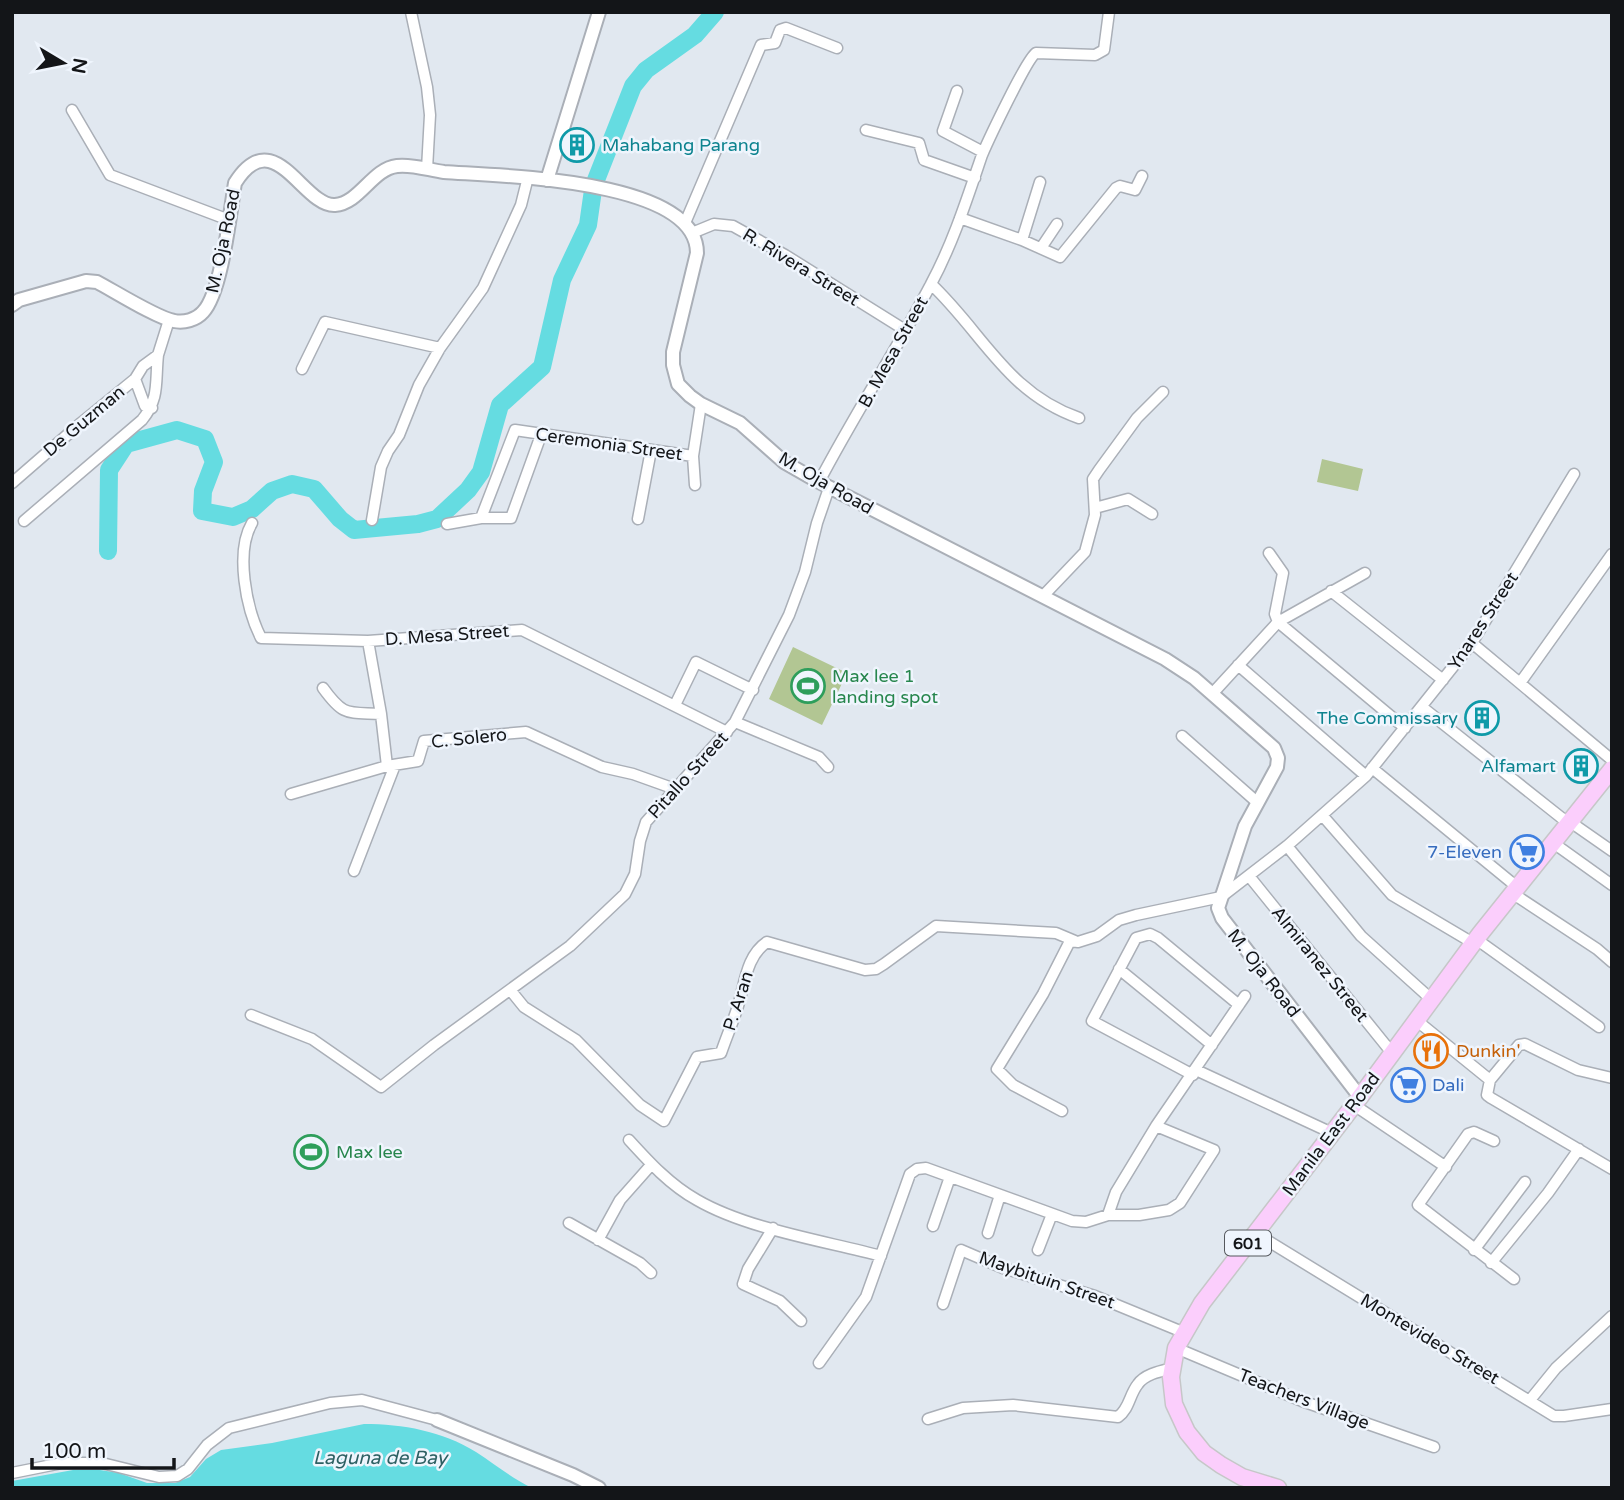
<svg xmlns="http://www.w3.org/2000/svg" width="1624" height="1500" font-family="'Varela Round',sans-serif">
<rect width="100%" height="100%" fill="#e1e8f0"/>
<path fill="#b2c693" d="M 1322,459 L 1363,469 L 1358,491 L 1317,482 Z
M 793,647 L 847,673 L 822,725 L 769,699 Z"/>
<path fill="#65dce1" d="M 364,1424 C 403,1424 442,1431 476,1452 C 495,1464 511,1478 532,1488 L 12,1488 L 12,1481 L 73,1470 L 100,1470 L 119,1473 L 147,1483 L 175,1483 L 190,1477 L 206,1459 L 221,1450 L 272,1443 Z"/>
<g fill="none" stroke-linecap="round" stroke-linejoin="round">
<path stroke="#65dce1" stroke-width="18" d="M 594,185 L 633,86 L 646,70 L 695,35 L 715,12
M 108,551 L 109,470 L 126,444 L 177,430 L 205,439 L 214,462 L 203,491 L 202,511 L 233,517 L 252,509 L 272,491 L 292,484 L 314,489 L 340,519 L 354,530 L 418,524 L 437,519 L 468,490 L 481,472 L 500,405 L 542,367 L 562,280 L 588,225 L 593,190"/>
<g stroke="#aaafb7" stroke-width="13">
<path id="minor" d="M 411,12 L 427,87 L 430,115 L 427,169
M 957,91 L 943,131 L 983,152
M 72,110 L 110,175 L 229,220
M 866,130 L 919,143 L 924,160 L 975,178
M 960,218 L 1022,240 L 1060,257 L 1116,188 L 1120,186 L 1135,190 L 1142,176
M 685,223 L 761,45 L 775,43 L 780,30 L 786,28 L 837,48
M 692,233 L 714,224 L 733,226 L 785,255 L 905,330
M 1022,240 L 1040,182
M 1041,248 L 1057,224
M 931,284 C 983,333 1007,393 1079,418
M 302,369 L 325,322 L 440,348
M 135,379 L 145,406 L 152,408
M 819,482 C 854,415 896,351 931,284 C 953,243 967,199 982,155 C 988,141 1027,58 1036,53 L 1095,55 L 1104,50 L 1109,12
M 12,483 L 81,423 L 135,379 L 143,366 L 158,355 L 169,320
M 695,485 L 693,456 L 701,404
M 1095,508 L 1128,499 L 1152,514
M 481,518 L 515,430 L 693,456
M 638,519 L 651,450
M 372,520 L 381,467 L 388,451 L 399,435 L 419,385 L 440,348 L 483,288 L 521,205 L 528,177
M 24,521 L 142,420 C 160,398 155,382 158,355
M 252,523 C 235,552 246,608 261,638 L 368,641 L 522,630 L 727,732
M 447,524 L 481,518 L 511,518 L 541,435
M 1269,553 L 1283,573 L 1275,614 L 1278,622 L 1405,728
M 1331,591 L 1443,680
M 1043,596 L 1085,552 L 1095,515 L 1093,479 L 1099,470 L 1137,418 L 1163,392
M 368,641 L 381,714
M 1472,643 L 1612,760
M 1238,665 L 1366,776
M 1520,683 L 1612,554
M 323,688 C 344,717 347,712 381,714 L 387,766 L 418,761 L 424,741 L 526,732 L 602,767 L 633,774 L 675,789
M 1212,694 L 1278,622 L 1365,573
M 675,705 L 696,662 L 753,690
M 1422,707 L 1568,823
M 735,722 L 819,757 L 828,767
M 1182,736 L 1258,803
M 1372,768 L 1517,887
M 291,794 L 387,766
M 1322,815 L 1392,895 L 1473,943
M 1569,821 L 1612,851
M 1552,842 L 1612,885
M 1287,846 L 1361,936 L 1431,999
M 354,871 L 395,765
M 1249,876 L 1392,1053
M 1512,893 L 1597,949 L 1612,962
M 1476,939 L 1599,1027
M 1119,969 L 1212,1045
M 511,991 L 524,1007 L 576,1040 L 640,1105 L 664,1121 L 697,1057 L 721,1053 C 726,1038 733,1022 738,1006 C 745,984 746,956 767,942 L 865,970 L 876,969 L 884,964 L 936,926 L 1056,933 L 1075,941
M 251,1015 L 312,1039 L 381,1087 L 434,1045 L 570,946 L 625,894 L 635,874 L 640,841 L 646,822 L 735,722 L 789,615 L 805,572 L 817,523 L 829,488
M 1416,1020 L 1490,1080 L 1487,1095 L 1491,1098 L 1612,1169
M 1196,1070 L 1332,1133
M 1193,1075 L 1092,1021 L 1136,938 L 1150,934 L 1158,938 L 1239,1005
M 1490,1080 L 1519,1045 L 1525,1044 L 1578,1070 L 1612,1078
M 1354,1105 L 1446,1167
M 1062,1111 L 1013,1085 L 997,1069 L 1043,994 L 1070,941 L 1078,942 L 1097,936 L 1119,920 L 1136,915 L 1221,897 L 1287,846 L 1366,776 L 1472,643 L 1574,474
M 629,1140 C 649,1162 670,1185 697,1200 C 747,1229 825,1241 881,1256
M 1494,1141 L 1474,1132 L 1468,1134 L 1418,1205 L 1514,1279
M 1108,1215 L 1116,1192 L 1156,1126 L 1245,996
M 569,1223 L 640,1263 L 651,1273
M 933,1226 L 950,1177
M 773,1228 L 748,1269 L 743,1284 L 780,1301 L 801,1321
M 988,1233 L 1000,1195
M 1255,1233 L 1554,1416 L 1564,1416 L 1612,1409
M 598,1240 L 620,1200 L 651,1165
M 1038,1250 L 1052,1214
M 1474,1250 L 1525,1182
M 1491,1263 L 1548,1193 L 1579,1149
M 943,1304 L 961,1250 L 1003,1268 L 1095,1296 L 1185,1333
M 1176,1348 L 1302,1401 L 1434,1447
M 819,1363 L 866,1297 L 910,1174 L 917,1169 L 926,1168 L 1072,1221 L 1086,1222 L 1108,1215 L 1139,1215 L 1169,1210 L 1180,1203 L 1214,1150 L 1156,1126
M 1530,1400 L 1556,1368 L 1612,1316
M 928,1419 L 963,1408 L 1013,1405 L 1118,1417 C 1130,1408 1129,1395 1138,1384 C 1145,1374 1161,1371 1173,1368
M 12,1473 L 62,1463 L 102,1463 L 159,1477 L 177,1476 L 188,1469 L 207,1445 L 229,1428 L 330,1403 L 362,1400 L 437,1420"/>
</g>
<g stroke="#aaafb7" stroke-width="16">
<path id="tertiary" d="M 547,180 L 599,12
M 12,305 L 19,300 L 86,281 L 97,282 C 114,291 157,318 174,321 C 184,323 196,320 203,312 C 222,292 230,212 235,183 C 274,121 303,207 335,205 C 360,203 372,169 397,166 C 412,164 429,170 444,172 C 497,176 697,178 697,253 L 673,352 L 673,365 L 678,384 L 690,396 L 701,404 L 740,423 L 784,462 L 819,482 L 1165,659 L 1194,678 L 1274,748 L 1278,758 L 1277,767 L 1245,826 L 1218,908 L 1222,918 L 1360,1097
M 437,1420 L 573,1475 L 599,1488"/>
</g>
<g stroke="#c6c7c8" stroke-width="19">
<path id="primary" d="M 1278,1488 L 1242,1477 L 1221,1465 L 1204,1453 L 1187,1432 L 1174,1404 L 1171,1377 L 1176,1348 L 1202,1303 L 1360,1097 L 1480,934 L 1612,769"/>
</g>
<use href="#minor" stroke="#fff" stroke-width="10"/>
<use href="#tertiary" stroke="#fff" stroke-width="12"/>
<use href="#primary" stroke="#fbcefc" stroke-width="16"/>
</g>
<defs>
<g id="building-ring" transform="scale(1.75)"><circle r="9.5" fill="#eff5fd" stroke="#0f9aa8" stroke-width="1.5"/><path d="M-4-6H4V6H1V3H-1V6H-4ZM-2.5-4.3h1.7v1.8h-1.7ZM.8-4.3h1.7v1.8H.8ZM-2.5-1h1.7V.8h-1.7ZM.8-1h1.7V.8H.8Z" fill="#0f9aa8"/></g>
<g id="stadium-ring" transform="scale(1.75)"><circle r="9.5" fill="#eff5fd" stroke="#2e9e5b" stroke-width="1.5"/><path d="M0-5a6.5 5 0 1 0 0 10a6.5 5 0 1 0 0-10ZM-3.5-1.8h7v3.6h-7Z" fill="#2e9e5b"/></g>
<g id="supermarket-ring" transform="scale(1.75)"><circle r="9.5" fill="#eff5fd" stroke="#3f7fe0" stroke-width="1.5"/><path d="M-6-5.5h2.5l.6 2H6L4.5 2H-2.5L-4.4-4H-6ZM-1.5 3.2a1.3 1.3 0 1 0 .1 0ZM3 3.2a1.3 1.3 0 1 0 .1 0Z" fill="#3f7fe0"/></g>
<g id="restaurant-ring" transform="scale(1.75)"><circle r="9.5" fill="#eff5fd" stroke="#e8710a" stroke-width="1.5"/><path d="M-5-6h1v4h1v-4h1v4h1v-4h1v5L-1.5 .5V6h-2V.5L-5-1ZM5-6V6H3V1.5H1.5Q1.5-4 5-6Z" fill="#e8710a"/></g>
</defs>
<g fill-rule="evenodd">
<use href="#building-ring" x="577" y="145"/>
<use href="#stadium-ring" x="808" y="686"/>
<use href="#building-ring" x="1482" y="718"/>
<use href="#building-ring" x="1581" y="766"/>
<use href="#supermarket-ring" x="1527" y="852"/>
<use href="#restaurant-ring" x="1431" y="1051"/>
<use href="#supermarket-ring" x="1408" y="1085"/>
<use href="#stadium-ring" x="311" y="1152"/>
</g>
<g text-anchor="middle" stroke-width="5" stroke-linejoin="round" paint-order="stroke">
<rect fill="#eff5fd" stroke="#55585d" stroke-width="2" x="1225" y="1230.5" width="46" height="25" rx="5"/>
<g font-size="16" font-weight="bold" fill="#131518">
<text x="1248" y="1249">601</text>
</g>
<g font-size="18" fill="#0d838f" stroke="#eff5fd" text-anchor="end">
<text x="602" y="151" text-anchor="start">Mahabang Parang</text>
<text x="1458" y="724">The Commissary</text>
<text x="1556" y="772">Alfamart</text>
</g>
<g font-size="18" fill="#131518" stroke="#eff5fd">
<text transform="translate(223 241) rotate(-78)" y="6">M. Oja Road</text>
<text transform="translate(801 267) rotate(31)" y="6">R. Rivera Street</text>
<text transform="translate(893 352) rotate(-61)" y="6">B. Mesa Street</text>
<text transform="translate(84 421) rotate(-40)" y="6">De Guzman</text>
<text transform="translate(609 444) rotate(8)" y="6">Ceremonia Street</text>
<text transform="translate(826 483) rotate(30)" y="6">M. Oja Road</text>
<text transform="translate(1483 621) rotate(-57)" y="6">Ynares Street</text>
<text transform="translate(447 635) rotate(-4)" y="6">D. Mesa Street</text>
<text transform="translate(469 738) rotate(-6)" y="6">C. Solero</text>
<text transform="translate(688 775) rotate(-48)" y="6">Pitallo Street</text>
<text transform="translate(1320 964) rotate(51)" y="6">Almiranez Street</text>
<text transform="translate(1264 973) rotate(52)" y="6">M. Oja Road</text>
<text transform="translate(738 1001) rotate(-72)" y="6">P. Aran</text>
<text transform="translate(1331 1134) rotate(-53)" y="6">Manila East Road</text>
<text transform="translate(1047 1280) rotate(19)" y="6">Maybituin Street</text>
<text transform="translate(1430 1339) rotate(31)" y="6">Montevideo Street</text>
<text transform="translate(1304 1399) rotate(21)" y="6">Teachers Village</text>
</g>
<g font-size="18" fill="#27864d" stroke="#eff5fd" text-anchor="start">
<text x="832" y="682">Max lee 1<tspan x="832" dy="21">landing spot</tspan></text>
<text x="336" y="1158">Max lee</text>
</g>
<g font-size="18" fill="#366cbe" stroke="#eff5fd" text-anchor="end">
<text x="1502" y="858">7-Eleven</text>
<text x="1432" y="1091" text-anchor="start">Dali</text>
</g>
<g font-size="18" fill="#c56008" stroke="#eff5fd" text-anchor="start">
<text x="1456" y="1057">Dunkin'</text>
</g>
<g font-size="19" font-style="italic" fill="#2d6063" stroke="#eff5fd">
<text x="380" y="1464">Laguna de Bay</text>
</g>
</g>
<rect width="1624" height="1500" fill="none" stroke="#131518" stroke-width="28"/>
<g transform="translate(63 63) rotate(100)" stroke="#eff5fd" stroke-width="5" paint-order="stroke">
<path d="M0-5L12 26L0 18L-12 26Z" fill="#131518"/>
<text y="-10" font-size="19" font-weight="bold" text-anchor="middle" fill="#131518">N</text>
</g>
<path d="M32 1458v10h142v-10" fill="none" stroke="#131518" stroke-width="3.5"/>
<text x="42" y="1458" font-size="21" fill="#131518" stroke="#eff5fd" stroke-width="5" paint-order="stroke">100 m</text>
</svg>
